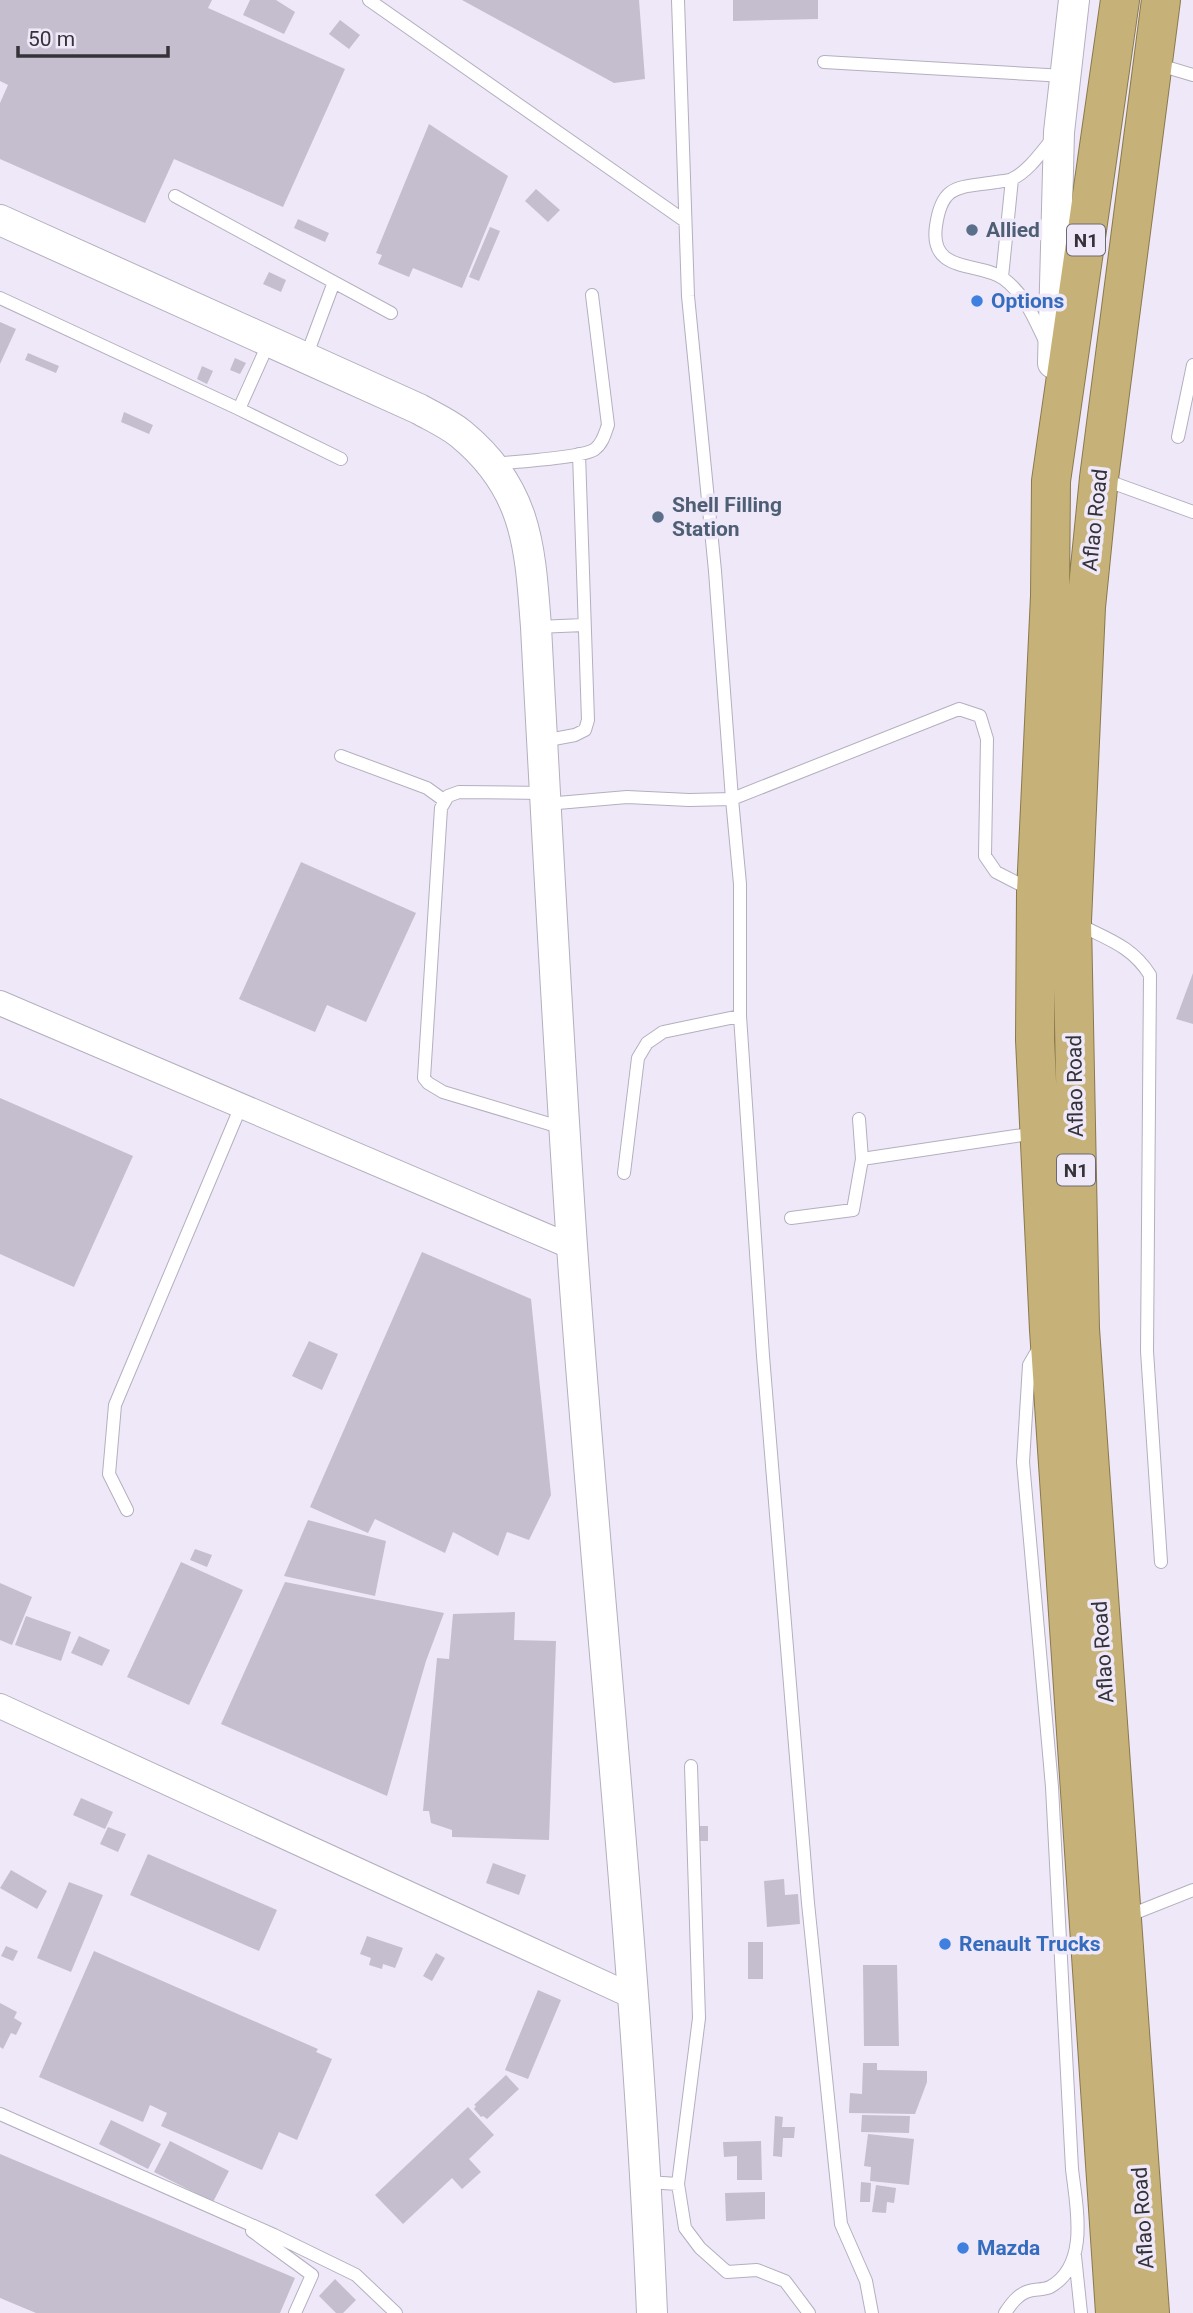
<svg xmlns="http://www.w3.org/2000/svg" width="1193" height="2313" font-family="Roboto,sans-serif">
<rect width="100%" height="100%" fill="#eee8f9"/>
<path fill="#c4bece" d="M 0,0 L 212,0 L 208,8 L 345,69 L 283,207 L 174,159 L 145,223 L 0,159 L 0,103 L 8,85 L 0,81 Z
M 250,0 L 276,0 L 295,12 L 284,34 L 243,15 Z
M 462,0 L 639,0 L 645,79 L 614,83 Z
M 733,0 L 818,0 L 818,19 L 733,21 Z
M 340,20 L 360,35 L 349,49 L 329,34 Z
M 429,124 L 508,176 L 462,288 L 413,268 L 409,277 L 378,264 L 382,255 L 376,253 Z
M 536,189 L 560,210 L 548,222 L 525,201 Z
M 298,219 L 329,233 L 325,242 L 294,228 Z
M 490,227 L 500,231 L 479,281 L 469,277 Z
M 269,272 L 286,280 L 281,292 L 263,284 Z
M 0,322 L 16,329 L 0,364 Z
M 28,353 L 59,366 L 56,373 L 25,360 Z
M 235,358 L 246,363 L 240,374 L 230,370 Z
M 202,366 L 213,371 L 207,384 L 197,379 Z
M 124,412 L 153,425 L 149,434 L 121,422 Z
M 301,862 L 416,913 L 366,1022 L 327,1005 L 315,1032 L 239,999 Z
M 1193,973 L 1193,1024 L 1176,1019 Z
M 0,1098 L 133,1156 L 74,1287 L 0,1254 Z
M 422,1252 L 531,1299 L 551,1495 L 529,1540 L 507,1532 L 498,1556 L 453,1532 L 445,1553 L 375,1519 L 368,1533 L 310,1507 Z
M 309,1341 L 338,1354 L 322,1390 L 292,1376 Z
M 308,1520 L 386,1541 L 375,1596 L 284,1576 Z
M 195,1549 L 212,1555 L 207,1567 L 190,1560 Z
M 181,1562 L 243,1590 L 189,1705 L 127,1677 Z
M 285,1582 L 444,1613 L 426,1661 L 387,1796 L 221,1724 Z
M 0,1583 L 32,1597 L 12,1645 L 0,1640 Z
M 515,1612 L 514,1640 L 556,1641 L 549,1840 L 452,1837 L 452,1830 L 431,1823 L 429,1811 L 423,1811 L 437,1658 L 449,1659 L 453,1614 Z
M 26,1616 L 71,1632 L 61,1661 L 15,1645 Z
M 79,1636 L 110,1650 L 102,1666 L 71,1653 Z
M 81,1798 L 113,1812 L 105,1829 L 73,1815 Z
M 694,1826 L 708,1826 L 708,1841 L 694,1841 Z
M 108,1827 L 126,1834 L 118,1852 L 100,1844 Z
M 148,1854 L 277,1910 L 259,1951 L 130,1895 Z
M 493,1863 L 526,1875 L 519,1895 L 486,1883 Z
M 11,1870 L 47,1891 L 37,1909 L 0,1888 Z
M 784,1879 L 785,1895 L 798,1894 L 800,1924 L 767,1927 L 764,1881 Z
M 69,1882 L 103,1895 L 71,1972 L 37,1958 Z
M 367,1936 L 403,1948 L 395,1968 L 383,1964 L 382,1969 L 369,1965 L 371,1958 L 360,1954 Z
M 748,1942 L 763,1942 L 763,1979 L 748,1979 Z
M 6,1946 L 18,1951 L 13,1961 L 1,1956 Z
M 94,1951 L 318,2049 L 316,2052 L 332,2059 L 297,2140 L 279,2132 L 262,2170 L 161,2126 L 167,2113 L 150,2105 L 143,2122 L 39,2077 Z
M 436,1953 L 445,1958 L 432,1981 L 423,1976 Z
M 863,1965 L 897,1965 L 899,2046 L 864,2046 Z
M 538,1990 L 561,2000 L 528,2079 L 505,2070 Z
M 0,2003 L 17,2012 L 14,2018 L 22,2023 L 16,2035 L 11,2033 L 3,2049 L 0,2047 Z
M 863,2063 L 877,2063 L 877,2070 L 927,2071 L 927,2082 L 915,2114 L 849,2113 L 850,2093 L 862,2094 Z
M 506,2075 L 519,2089 L 487,2119 L 483,2116 L 481,2117 L 474,2109 L 476,2106 L 474,2105 Z
M 468,2107 L 494,2135 L 469,2159 L 481,2172 L 462,2189 L 452,2178 L 403,2224 L 375,2195 Z
M 862,2115 L 910,2116 L 909,2133 L 861,2132 Z
M 775,2116 L 783,2117 L 782,2127 L 795,2127 L 794,2138 L 783,2138 L 782,2157 L 773,2156 Z
M 111,2120 L 161,2144 L 148,2169 L 99,2144 Z
M 868,2134 L 914,2139 L 909,2185 L 870,2181 L 871,2167 L 864,2166 Z
M 170,2141 L 229,2171 L 213,2202 L 154,2172 Z
M 761,2141 L 762,2180 L 737,2180 L 737,2156 L 724,2157 L 723,2142 Z
M 0,2154 L 295,2278 L 280,2313 L 36,2313 L 0,2298 Z
M 861,2182 L 871,2183 L 870,2202 L 860,2202 Z
M 876,2185 L 896,2188 L 894,2203 L 887,2202 L 886,2213 L 872,2212 Z
M 765,2192 L 765,2219 L 726,2221 L 725,2193 Z
M 335,2279 L 356,2300 L 343,2313 L 336,2313 L 319,2296 Z"/>
<g fill="none" stroke-linecap="round" stroke-linejoin="round">
<g stroke="#b4afbe" stroke-width="14">
<path id="service" d="M 369,0 L 685,221
M 678,0 L 688,296 L 715,571 L 732,799 L 959,709 L 980,716 L 987,739 L 985,856 L 996,872 L 1031,890
M 824,62 L 1065,76
M 1156,64 L 1193,75
M 175,196 L 391,313
M 1002,277 L 1012,179
M 0,298 L 239,409
M 1045,341 C 1034,318 1025,295 1004,279 C 980,261 929,275 936,226 C 942,183 959,188 996,182 C 1001,181 1008,181 1012,179 C 1029,171 1042,151 1054,137
M 269,342 L 239,409 L 341,459
M 306,357 L 334,282
M 1178,437 L 1193,365
M 493,464 C 511,462 584,458 595,449 C 603,443 605,433 608,425 L 592,295
M 1105,480 L 1193,512
M 537,627 L 584,625
M 543,741 L 575,735 L 585,730 L 588,720 L 579,454
M 341,756 L 427,788 L 445,801
M 544,793 L 459,792 L 448,796 L 441,808 L 424,1078 L 428,1083 L 443,1092 L 563,1128
M 546,804 L 627,797 L 689,800 L 732,799 L 740,884 L 740,1016 L 763,1356 L 808,1903 L 841,2224 L 866,2281 L 872,2313
M 1078,924 C 1107,939 1132,946 1150,975 L 1147,1351 L 1161,1562
M 859,1119 L 862,1159
M 624,1173 L 638,1058 L 647,1043 L 663,1032 L 740,1016
M 791,1218 L 853,1210 L 862,1159 L 1036,1133
M 127,1510 L 109,1474 L 115,1405 L 241,1106
M 691,1766 L 699,2018 L 678,2184 L 685,2228 L 700,2248 L 727,2272 L 757,2270 L 785,2281 L 809,2313
M 1125,1917 L 1193,1890
M 0,2114 L 274,2235 L 356,2275 L 396,2313
M 647,2182 L 678,2184
M 252,2231 L 312,2275 L 295,2313
M 1075,2256 L 1081,2313
M 1005,2313 C 1011,2304 1018,2294 1029,2291 C 1036,2289 1043,2290 1050,2287 C 1090,2265 1076,2205 1072,2169 L 1052,1787 L 1023,1462 L 1029,1365 L 1040,1346"/>
</g>
<g stroke="#b4afbe" stroke-width="26">
<path id="minor" d="M 0,1003 L 572,1247
M 0,1706 L 634,1997"/>
</g>
<g stroke="#b4afbe" stroke-width="32">
<path id="tertiary" d="M 0,220 L 419,409 C 433,417 449,424 461,434 C 528,489 530,548 536,627 C 547,834 558,1040 572,1246 C 597,1602 637,1957 652,2313
M 1053,363 L 1059,132 L 1074,0"/>
</g>
<g stroke="#8a794c" stroke-width="40">
<path id="trunk" d="M 1115,2313 L 1049,1330 L 1035,1040 L 1036,892 L 1050,596 L 1051,481 L 1120,0
M 1150,2313 L 1080,1329 L 1072,921 L 1086,607 L 1099,478 L 1161,0"/>
</g>
<use href="#service" stroke="#fff" stroke-width="12"/>
<use href="#minor" stroke="#fff" stroke-width="24"/>
<use href="#tertiary" stroke="#fff" stroke-width="30"/>
<use href="#trunk" stroke="#c6b278" stroke-width="38"/>
</g>
<g fill="#5c6f8a" stroke="#eee8f9" stroke-width="2.5">
<circle cx="972" cy="230" r="7"/>
<circle cx="658" cy="517" r="7"/>
</g>
<g fill="#3f7fe0" stroke="#eee8f9" stroke-width="2.5">
<circle cx="977" cy="301" r="7"/>
<circle cx="945" cy="1944" r="7"/>
<circle cx="963" cy="2248" r="7"/>
</g>
<g text-anchor="middle" stroke-width="7" stroke-linejoin="round" paint-order="stroke">
<g fill="#eee8f9" stroke="#6c6973" stroke-width="2">
<rect x="1067" y="224.5" width="38" height="31" rx="5"/>
<rect x="1057" y="1154.5" width="38" height="31" rx="5"/>
</g>
<g font-size="19" font-weight="bold" fill="#353339">
<text x="1086" y="247">N1</text>
<text x="1076" y="1177">N1</text>
</g>
<g font-size="21" font-weight="bold" fill="#4e5e75" stroke="#eee8f9" text-anchor="start">
<text x="986" y="237">Allied</text>
<text x="672" y="512">Shell Filling<tspan x="672" dy="24">Station</tspan></text>
</g>
<g font-size="21" font-weight="bold" fill="#366cbe" stroke="#eee8f9" text-anchor="start">
<text x="991" y="308">Options</text>
<text x="959" y="1951">Renault Trucks</text>
<text x="977" y="2255">Mazda</text>
</g>
<g font-size="21" fill="#353339" stroke="#eee8f9">
<text transform="translate(1095 520) rotate(-84)" y="7">Aflao Road</text>
<text transform="translate(1075 1086) rotate(-91)" y="7">Aflao Road</text>
<text transform="translate(1103 1652) rotate(-94)" y="7">Aflao Road</text>
<text transform="translate(1143 2218) rotate(-94)" y="7">Aflao Road</text>
</g>
</g>
<path d="M18 46v10h150v-10" fill="none" stroke="#353339" stroke-width="3.5"/>
<text x="28" y="46" font-size="21" fill="#353339" stroke="#eee8f9" stroke-width="5" paint-order="stroke">50 m</text>
</svg>
